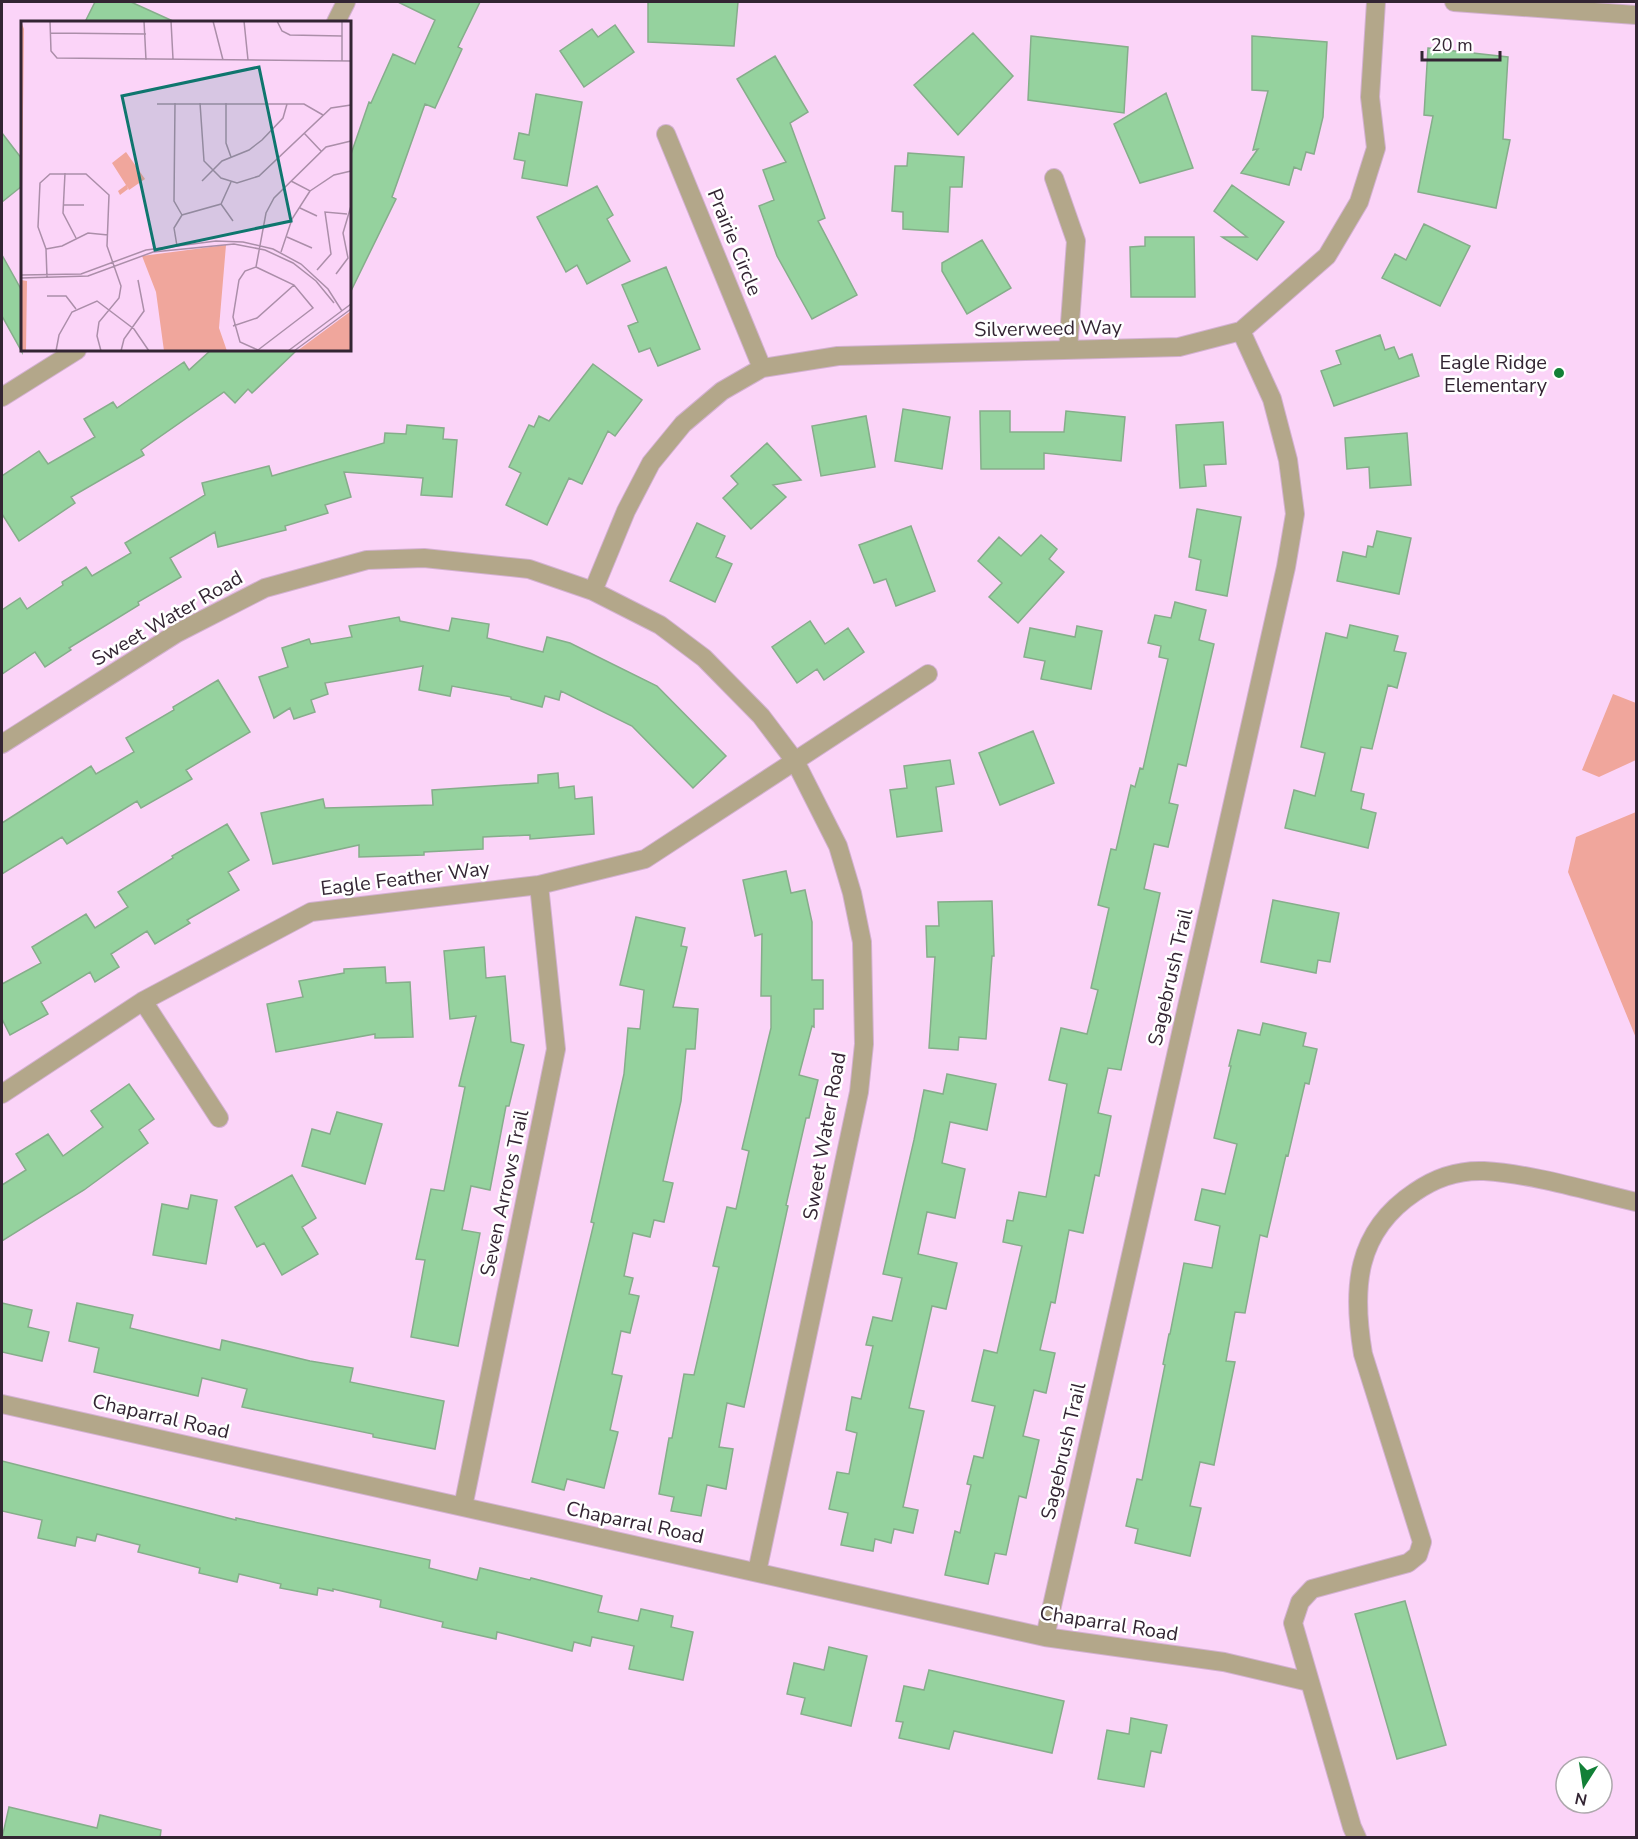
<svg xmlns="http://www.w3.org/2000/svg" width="1638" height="1839" font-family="'Nunito Sans',sans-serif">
<rect width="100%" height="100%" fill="#fbd4f8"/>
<path fill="#f0a69c" d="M 1613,694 L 1636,703 L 1636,760 L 1599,777 L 1582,770 Z
M 1636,812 L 1636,1038 L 1568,872 L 1576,837 Z"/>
<path fill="#95d29e" stroke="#86ad8b" stroke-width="1.5" d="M 95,2 L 131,2 L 175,22 L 85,22 Z
M 398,2 L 480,2 L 458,47 L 462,49 L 435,108 L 425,104 L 392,197 L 396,199 L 350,293 L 350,157 L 369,102 L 371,103 L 393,54 L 415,64 L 435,20 Z
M 648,2 L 738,2 L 734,46 L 648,42 Z
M 615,25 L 634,52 L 584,87 L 560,51 L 592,29 L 598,37 Z
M 973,33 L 1013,76 L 958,135 L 914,85 Z
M 1031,36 L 1128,47 L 1124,113 L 1028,100 Z
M 1252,36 L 1327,42 L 1323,117 L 1314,154 L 1306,152 L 1301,170 L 1294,167 L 1289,185 L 1241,173 L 1258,149 L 1253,150 L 1268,91 L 1252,90 Z
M 1428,48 L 1508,57 L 1503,139 L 1510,140 L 1496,208 L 1418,192 L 1433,116 L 1424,115 Z
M 775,56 L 808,112 L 790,123 L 825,218 L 818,221 L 857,295 L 812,319 L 777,256 L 759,206 L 774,200 L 763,170 L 786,162 L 737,79 Z
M 1166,93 L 1193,168 L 1140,183 L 1114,124 Z
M 536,94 L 582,102 L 567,186 L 522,178 L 525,161 L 514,159 L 519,133 L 529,135 Z
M 2,133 L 22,159 L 22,186 L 2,202 Z
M 908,153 L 964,157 L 962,187 L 950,187 L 948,232 L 903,229 L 903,212 L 892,211 L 895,166 L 907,166 Z
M 1232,185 L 1284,222 L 1257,260 L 1222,237 L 1247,237 L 1214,211 Z
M 597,186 L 613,215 L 607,219 L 630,261 L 587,284 L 577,265 L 566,272 L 537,217 Z
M 1424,224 L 1470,246 L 1440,306 L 1382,278 L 1395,254 L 1406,260 Z
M 1145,237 L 1194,237 L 1195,297 L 1131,297 L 1130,247 L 1145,246 Z
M 982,240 L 1011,288 L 967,314 L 942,271 L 942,263 Z
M 2,255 L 22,291 L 22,352 L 2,316 Z
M 666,267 L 700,349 L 658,366 L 650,348 L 639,352 L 628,326 L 638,322 L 622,285 Z
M 1380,335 L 1385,350 L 1394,347 L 1399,359 L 1412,354 L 1419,376 L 1334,406 L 1321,371 L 1341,364 L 1336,351 Z
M 211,350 L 297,350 L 252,393 L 248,389 L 235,403 L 224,392 L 141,450 L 144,455 L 71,497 L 75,503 L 19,541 L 2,514 L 2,476 L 39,451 L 48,464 L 95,437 L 84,419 L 113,402 L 117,408 L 184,362 L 189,370 Z
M 593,364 L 642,400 L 615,436 L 608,431 L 582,484 L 569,478 L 547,525 L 506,505 L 521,473 L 509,467 L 529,425 L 534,427 L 539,416 L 549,421 Z
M 903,409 L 950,417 L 942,469 L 895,461 Z
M 980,411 L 1010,411 L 1010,432 L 1064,432 L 1066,411 L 1125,417 L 1121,461 L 1044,453 L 1044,469 L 981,469 Z
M 866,416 L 875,467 L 821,476 L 812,426 Z
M 1223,422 L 1226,464 L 1204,465 L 1206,486 L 1180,488 L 1176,425 Z
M 407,425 L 444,428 L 443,439 L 457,440 L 452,497 L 421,495 L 423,478 L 344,472 L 351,497 L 325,505 L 328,513 L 285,526 L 286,530 L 218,547 L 215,532 L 170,558 L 181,577 L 138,602 L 139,605 L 69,648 L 71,650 L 45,667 L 35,652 L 2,674 L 2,610 L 20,598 L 27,609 L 63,585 L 62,582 L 86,567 L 92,576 L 131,553 L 125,543 L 205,495 L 202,483 L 269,466 L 272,476 L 384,443 L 385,433 L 406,434 Z
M 1407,433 L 1411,485 L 1370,488 L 1369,467 L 1347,469 L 1345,438 Z
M 767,443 L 801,480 L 773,485 L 786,497 L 751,529 L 723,498 L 738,484 L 731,476 Z
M 1197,509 L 1241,517 L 1227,596 L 1196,590 L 1201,560 L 1189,557 Z
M 697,523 L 725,536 L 716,557 L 732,564 L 715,602 L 670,581 Z
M 911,526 L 935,591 L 896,606 L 886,579 L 874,583 L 859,545 Z
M 1377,531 L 1411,538 L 1399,594 L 1337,581 L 1343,552 L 1366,557 L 1368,546 L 1373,547 Z
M 1041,535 L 1057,549 L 1049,559 L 1064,572 L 1018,623 L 989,597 L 1002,583 L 978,561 L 999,537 L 1021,556 Z
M 1175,602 L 1206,610 L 1199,640 L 1214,644 L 1186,766 L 1178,764 L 1169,803 L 1178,805 L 1168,847 L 1154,844 L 1144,889 L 1160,893 L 1121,1070 L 1108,1068 L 1098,1113 L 1111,1116 L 1099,1176 L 1095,1175 L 1083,1233 L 1069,1230 L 1055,1303 L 1051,1302 L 1040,1350 L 1055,1353 L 1046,1393 L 1034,1390 L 1023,1436 L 1039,1440 L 1026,1498 L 1019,1496 L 1006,1555 L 995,1553 L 988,1584 L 945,1575 L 955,1531 L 960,1533 L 971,1485 L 967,1484 L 974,1456 L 983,1458 L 995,1406 L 972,1401 L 984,1350 L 997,1353 L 1022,1246 L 1003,1242 L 1007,1220 L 1013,1221 L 1019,1192 L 1046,1197 L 1067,1084 L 1049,1080 L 1061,1028 L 1087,1034 L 1098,990 L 1091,988 L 1109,908 L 1098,905 L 1111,849 L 1116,850 L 1131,785 L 1135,787 L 1140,768 L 1143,769 L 1168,659 L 1159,657 L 1161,646 L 1148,643 L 1155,615 L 1171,618 Z
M 399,617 L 400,621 L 449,631 L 452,618 L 489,624 L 487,638 L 543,652 L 547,637 L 570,643 L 657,686 L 726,756 L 693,788 L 632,726 L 561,691 L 559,700 L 545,696 L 542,707 L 511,699 L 511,697 L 452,686 L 450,696 L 419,690 L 423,666 L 325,683 L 328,694 L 311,700 L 315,712 L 294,719 L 290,708 L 274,718 L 259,677 L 288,667 L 282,648 L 309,639 L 311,644 L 352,637 L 349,626 Z
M 810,621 L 825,644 L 848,628 L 864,652 L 824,680 L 817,669 L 797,683 L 772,647 Z
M 1350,625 L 1398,636 L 1394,651 L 1406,653 L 1397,688 L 1388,685 L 1372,749 L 1361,747 L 1351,791 L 1364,794 L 1361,809 L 1376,813 L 1368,848 L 1285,828 L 1294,790 L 1315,796 L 1325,753 L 1301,747 L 1326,633 L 1347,638 Z
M 1077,626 L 1102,631 L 1091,689 L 1041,679 L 1045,661 L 1024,657 L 1030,628 L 1075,637 Z
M 218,680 L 250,732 L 186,770 L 192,779 L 141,808 L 137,801 L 67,844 L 62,837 L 2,874 L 2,823 L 91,766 L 96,774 L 134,752 L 126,738 L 174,710 L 173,707 Z
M 1033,731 L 1054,783 L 1000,805 L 979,753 Z
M 950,760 L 954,784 L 936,787 L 942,831 L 897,837 L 890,790 L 907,788 L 904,766 Z
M 558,773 L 559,788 L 574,786 L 575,799 L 592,797 L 594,834 L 530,839 L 530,835 L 483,837 L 483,849 L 424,852 L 424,855 L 359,857 L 359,845 L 273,864 L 261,813 L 323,799 L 325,808 L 433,805 L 432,790 L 538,783 L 538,775 Z
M 227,824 L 249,860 L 228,872 L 239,890 L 187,920 L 190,923 L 155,944 L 147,931 L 111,954 L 119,967 L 95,982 L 90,972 L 41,1002 L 48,1014 L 10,1035 L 2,1019 L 2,984 L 41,963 L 32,947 L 86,914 L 95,928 L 128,907 L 118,892 L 173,858 L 172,856 Z
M 786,871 L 791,893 L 805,890 L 812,922 L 812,980 L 823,980 L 823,1009 L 814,1009 L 814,1027 L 812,1026 L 799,1075 L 818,1080 L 809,1118 L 806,1118 L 786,1205 L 788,1206 L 744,1407 L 727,1403 L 719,1447 L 733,1449 L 726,1489 L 707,1485 L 701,1516 L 671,1511 L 674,1497 L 659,1494 L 669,1438 L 672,1438 L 684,1374 L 694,1375 L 719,1267 L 713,1266 L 727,1207 L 736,1209 L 749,1151 L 742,1149 L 771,1028 L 771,996 L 761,996 L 762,934 L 755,936 L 743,880 Z
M 1273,900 L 1339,913 L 1330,962 L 1318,960 L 1316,973 L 1261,962 Z
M 992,901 L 994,956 L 992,956 L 986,1039 L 959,1037 L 958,1050 L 929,1048 L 935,957 L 927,957 L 926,926 L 939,926 L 938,902 Z
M 636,917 L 685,928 L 681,946 L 687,947 L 673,1007 L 698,1009 L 695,1049 L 686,1049 L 681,1101 L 663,1181 L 673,1183 L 664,1222 L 654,1220 L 650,1237 L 633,1233 L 624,1276 L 633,1278 L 629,1294 L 639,1296 L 630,1333 L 621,1331 L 612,1374 L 622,1376 L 610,1430 L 618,1432 L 604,1488 L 567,1479 L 564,1490 L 532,1482 L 594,1223 L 591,1222 L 624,1074 L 628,1028 L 640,1029 L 644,990 L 620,985 Z
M 484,947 L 486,978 L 505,976 L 511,1042 L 524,1045 L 509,1106 L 506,1106 L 490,1190 L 471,1186 L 462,1230 L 480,1233 L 458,1346 L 411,1337 L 425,1260 L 416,1259 L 431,1189 L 444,1191 L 465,1087 L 459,1086 L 476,1016 L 450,1019 L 444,951 Z
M 385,967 L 386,983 L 410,982 L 413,1037 L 375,1038 L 375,1034 L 276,1052 L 267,1004 L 303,997 L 299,981 L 344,973 L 344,969 Z
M 1263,1023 L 1306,1033 L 1303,1046 L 1317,1049 L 1309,1084 L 1305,1083 L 1288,1156 L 1286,1155 L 1267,1237 L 1260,1235 L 1245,1313 L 1235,1312 L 1226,1361 L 1235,1362 L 1214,1465 L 1200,1462 L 1190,1506 L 1201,1508 L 1190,1556 L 1135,1543 L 1138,1529 L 1126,1526 L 1137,1479 L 1142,1480 L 1165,1365 L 1163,1364 L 1169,1334 L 1170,1334 L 1184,1263 L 1212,1268 L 1220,1226 L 1195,1220 L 1202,1189 L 1225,1194 L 1237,1144 L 1214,1138 L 1231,1066 L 1229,1066 L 1238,1030 L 1260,1035 Z
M 947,1074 L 996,1084 L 987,1130 L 950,1122 L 942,1163 L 965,1169 L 955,1218 L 927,1212 L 918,1254 L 957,1263 L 946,1309 L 932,1306 L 909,1408 L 924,1411 L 903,1507 L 918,1510 L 913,1533 L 894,1529 L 891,1543 L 875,1539 L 873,1551 L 841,1545 L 848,1513 L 829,1509 L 837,1472 L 849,1474 L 857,1433 L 846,1430 L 852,1397 L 861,1399 L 873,1346 L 866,1345 L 873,1317 L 892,1321 L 902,1278 L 883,1274 L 914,1140 L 924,1090 L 943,1094 Z
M 129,1084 L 154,1119 L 139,1130 L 148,1143 L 84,1190 L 2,1241 L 2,1185 L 26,1170 L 16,1154 L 48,1134 L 63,1156 L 103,1127 L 91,1111 Z
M 337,1112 L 382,1124 L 365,1184 L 302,1166 L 312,1129 L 330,1134 Z
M 292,1175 L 316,1218 L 302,1227 L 318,1254 L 282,1275 L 264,1243 L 257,1247 L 235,1207 Z
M 191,1195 L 217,1200 L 206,1264 L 153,1255 L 162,1204 L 188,1209 Z
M 2,1303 L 32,1310 L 28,1327 L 49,1332 L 42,1361 L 2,1352 Z
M 77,1303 L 133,1315 L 130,1328 L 220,1350 L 222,1340 L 310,1361 L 353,1368 L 350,1382 L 444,1401 L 435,1449 L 373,1437 L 373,1434 L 242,1407 L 247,1389 L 202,1378 L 198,1396 L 94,1372 L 99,1348 L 69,1341 Z
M 2,1461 L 236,1520 L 236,1518 L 430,1560 L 429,1568 L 477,1580 L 480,1568 L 530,1580 L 531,1578 L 602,1596 L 598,1612 L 638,1621 L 641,1609 L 673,1616 L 671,1627 L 693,1632 L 683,1680 L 629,1669 L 634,1646 L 592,1637 L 590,1646 L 574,1642 L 572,1651 L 497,1632 L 496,1639 L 442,1627 L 443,1622 L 380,1607 L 381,1600 L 333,1589 L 333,1591 L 318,1588 L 317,1595 L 280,1588 L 281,1584 L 239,1574 L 237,1582 L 199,1573 L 200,1568 L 138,1552 L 140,1545 L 97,1534 L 95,1541 L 77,1537 L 75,1546 L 38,1538 L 42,1520 L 2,1511 Z
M 1405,1601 L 1446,1745 L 1397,1759 L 1355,1614 Z
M 829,1647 L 867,1656 L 851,1726 L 801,1714 L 805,1698 L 787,1694 L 794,1663 L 824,1670 Z
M 929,1670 L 1064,1701 L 1052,1753 L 954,1731 L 949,1749 L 899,1738 L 903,1722 L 896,1721 L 904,1686 L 924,1690 Z
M 1131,1718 L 1167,1725 L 1161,1753 L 1151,1751 L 1144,1787 L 1098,1779 L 1107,1730 L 1129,1734 Z
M 9,1807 L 97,1828 L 100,1815 L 161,1830 L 160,1838 L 2,1838 Z"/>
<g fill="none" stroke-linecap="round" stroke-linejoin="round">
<g stroke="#d3b1d1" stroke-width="20">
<path id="minor" d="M 1454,2 L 1636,15
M 336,22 L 346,2
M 666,134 L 762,368
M 1054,178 L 1076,241 L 1068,350
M 2,397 L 77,350
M 593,591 L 626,511 L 651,463 L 683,424 L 722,391 L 762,368 L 838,356 L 1179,347 L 1241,331 L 1327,256 L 1359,202 L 1376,148 L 1370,97 L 1376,2
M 2,744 L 177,633 L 265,588 L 367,560 L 424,558 L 529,569 L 593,591 L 660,625 L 704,658 L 761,716 L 795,761 L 838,846 L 852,893 L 862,942 L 864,1044 L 859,1092 L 757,1572
M 143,1001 L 219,1118
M 2,1094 L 143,1001 L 311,912 L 539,885 L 645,859 L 928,674
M 2,1404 L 1045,1637 L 1224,1662 L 1309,1682
M 463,1507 L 556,1049 L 539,885
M 1045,1637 L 1286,567 L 1295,514 L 1288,460 L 1272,399 L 1241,331
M 1357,1838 L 1352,1827 L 1293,1623 L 1300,1602 L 1312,1589 L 1408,1563 L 1418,1555 L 1422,1542 L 1363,1354 C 1352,1289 1355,1232 1415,1192 C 1435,1178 1459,1170 1484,1171 C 1533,1174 1588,1191 1636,1202"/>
</g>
<use href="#minor" stroke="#b3a78a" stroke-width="18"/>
</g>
<circle fill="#128037" stroke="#fff" stroke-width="2" cx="1559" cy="373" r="6"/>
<g text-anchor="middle" stroke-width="5" stroke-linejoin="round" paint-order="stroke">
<g font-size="20" fill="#332533" stroke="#fff">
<text transform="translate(735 242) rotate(68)" y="7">Prairie Circle</text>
<text transform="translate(1048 328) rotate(-1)" y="7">Silverweed Way</text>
<text transform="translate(167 618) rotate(-30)" y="7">Sweet Water Road</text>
<text transform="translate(405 878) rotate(-7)" y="7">Eagle Feather Way</text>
<text transform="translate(1170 977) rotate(-77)" y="7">Sagebrush Trail</text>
<text transform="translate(824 1136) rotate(-80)" y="7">Sweet Water Road</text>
<text transform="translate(504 1193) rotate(-78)" y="7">Seven Arrows Trail</text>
<text transform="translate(161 1416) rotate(13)" y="7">Chaparral Road</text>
<text transform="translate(1063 1451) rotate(-77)" y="7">Sagebrush Trail</text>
<text transform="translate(635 1522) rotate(12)" y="7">Chaparral Road</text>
<text transform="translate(1109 1623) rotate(9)" y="7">Chaparral Road</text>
</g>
<g font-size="20" fill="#332533" stroke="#fff" text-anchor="end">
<text x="1547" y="369">Eagle Ridge<tspan x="1547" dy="23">Elementary</tspan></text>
</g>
</g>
<g transform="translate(21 21)">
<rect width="330" height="330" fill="#fbd4f8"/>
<path d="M 0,0 L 3,8 L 0,251 ZM 105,131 L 124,158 L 108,169 L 106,165 L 107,168 L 99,174 L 97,170 L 105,164 L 91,142 ZM 205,224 L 198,307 L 206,330 L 143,330 L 135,271 L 121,235 ZM 0,259 L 6,260 L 5,330 L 0,330 ZM 330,290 L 330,330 L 276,330 Z" fill="#f0a69c"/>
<path fill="none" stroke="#ab8ea9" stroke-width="1.5" d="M 29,0 L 30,30 L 36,37 L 330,40M 123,0 L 125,39M 150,0 L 152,38M 192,0 L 202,39M 223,0 L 227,39M 256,0 L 261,10 L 269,14 L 321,15M 29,12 L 125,13M 321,40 L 321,0M 154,82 L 153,180 L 161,194M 179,82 L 183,140 L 200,157 L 216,162 L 238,155 L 310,87 L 330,84M 205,82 L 205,122 L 210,136M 136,83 L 283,83 L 302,94M 283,112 L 300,130M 44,152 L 42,192 L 55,217M 181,160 L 201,140 L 228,129 L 241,119 L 262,97 L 266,83M 270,160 L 289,170 L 313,154 L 330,150M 200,183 L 212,200M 42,184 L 63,184M 279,187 L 296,195M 266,216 L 291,227M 156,225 L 153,207 L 161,194 L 200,183 L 210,161M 25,228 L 41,225 L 67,212 L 87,214M 260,231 L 271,198 L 289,170M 235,246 L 273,264 L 292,287 L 237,329 L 219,321 L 212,296 L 218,259 L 224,250 ZM 235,246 L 245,192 L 253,177 L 305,126 L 330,120M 296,249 L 310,233 L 304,191 L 326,193M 315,253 L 327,237 L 322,212 L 330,185M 0,254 L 60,253 L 125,229 L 195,220 L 222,221 L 252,228 L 280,243 L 307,268 L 321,290M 26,256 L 25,228 L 17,206 L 19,162 L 29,153 L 65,153 L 88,174 L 86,225 L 100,265 L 98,277 L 78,301 L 76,315 L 80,330M 0,257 L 67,255 L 132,231 L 213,223 L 244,229 L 272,242 L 295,260 L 313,282M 26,275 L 45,275 L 55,288M 212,305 L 236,297 L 273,264M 35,330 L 38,314 L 51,291 L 76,280 L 113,308 L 128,330M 100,330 L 103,318 L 123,290 L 117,259M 267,330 L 330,283M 273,330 L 330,288"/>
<path fill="#0f766e" fill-opacity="0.15" stroke="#0f766e" stroke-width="3" d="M 238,46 L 270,200 L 134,229 L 101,75 Z"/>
<rect width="330" height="330" fill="none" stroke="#332533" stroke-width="3"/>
</g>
<rect width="1638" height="1839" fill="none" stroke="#332533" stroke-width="6"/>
<g transform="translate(1584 1785) rotate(192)"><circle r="28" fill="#ffffff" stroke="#ada8ad" stroke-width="1.5"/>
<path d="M0-4.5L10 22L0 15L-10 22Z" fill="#128037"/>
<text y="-9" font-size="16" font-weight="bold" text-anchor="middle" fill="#332533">N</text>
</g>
<path d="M1422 51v9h78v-9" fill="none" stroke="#332533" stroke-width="3"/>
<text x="1431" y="51" font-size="18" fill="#332533" stroke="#ffffff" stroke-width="4.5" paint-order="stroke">20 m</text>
</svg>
